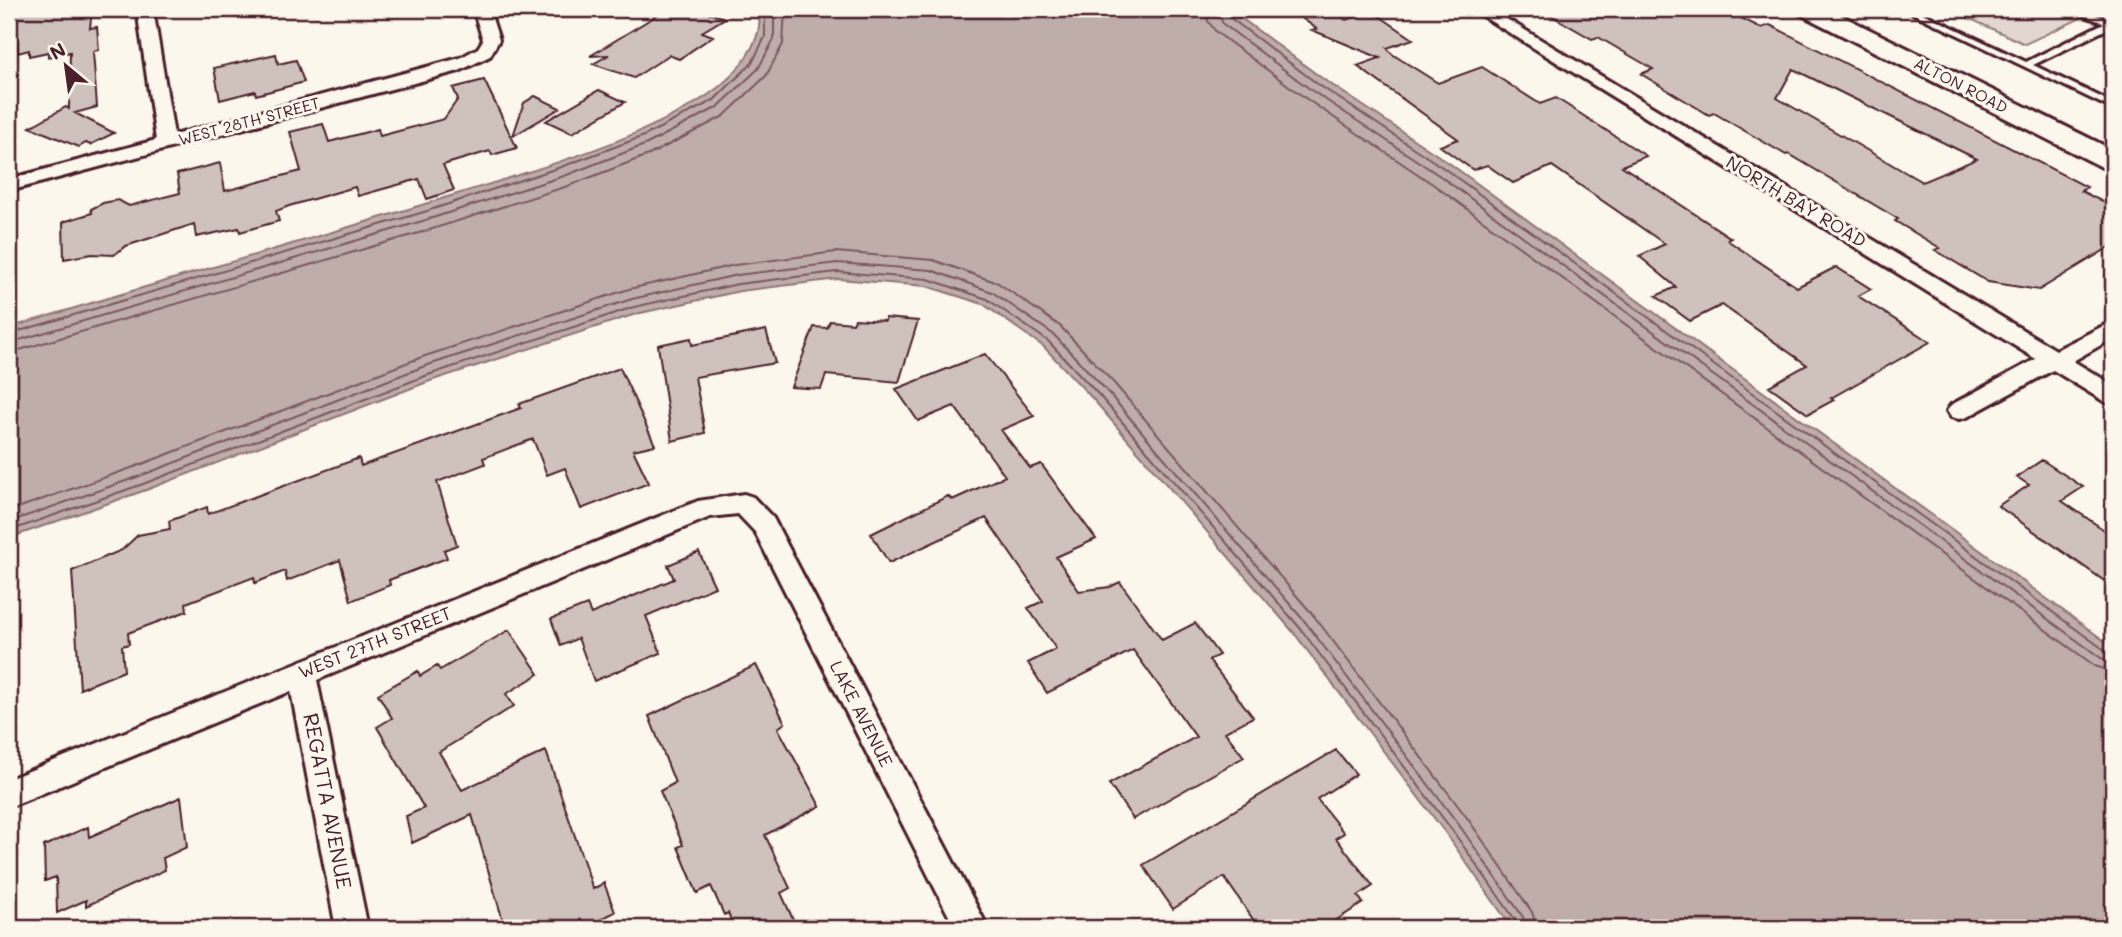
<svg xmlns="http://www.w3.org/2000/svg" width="2122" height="937" font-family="Mali,sans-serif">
<rect width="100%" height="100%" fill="#fbf7ec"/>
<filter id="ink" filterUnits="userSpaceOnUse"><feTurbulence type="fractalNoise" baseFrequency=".0143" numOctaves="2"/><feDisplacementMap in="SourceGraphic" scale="14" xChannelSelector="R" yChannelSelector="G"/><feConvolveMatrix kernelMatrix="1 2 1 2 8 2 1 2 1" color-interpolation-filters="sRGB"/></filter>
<g filter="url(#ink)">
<path fill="#e2d7d0" stroke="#967b7e" stroke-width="2" d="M 1949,9 L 2113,9 L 2113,30 L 2083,17 L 2025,44 Z"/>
<path fill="#bfadaa" stroke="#907477" stroke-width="2" d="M 757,9 L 1229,9 L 1323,79 L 1449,163 L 2113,647 L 2113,928 L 1512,928 L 1447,835 L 1294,633 L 1093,399 L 1044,347 L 983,304 L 926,286 L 838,279 L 740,291 L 636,314 L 430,381 L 146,490 L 9,538 L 9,328 C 158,282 308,241 457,194 C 535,170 641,140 708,95 C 732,79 769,39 757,9 Z"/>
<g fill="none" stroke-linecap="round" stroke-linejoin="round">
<path stroke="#79585e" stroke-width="2" d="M 1206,9 L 1208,21 L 1216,32 L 1308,100 L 1434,185 L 2095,666 L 2113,672
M 1217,9 L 1223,24 L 1314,92 L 1440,176 L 2101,658 L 2113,661
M 1226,9 L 1229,17 L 1319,85 L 1445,169 L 2106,651 L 2113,652
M 9,334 L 424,212 L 561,167 L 644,136 L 714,100 L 752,63 L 765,37 L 765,9
M 9,343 L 426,220 L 564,176 L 647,144 L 718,107 L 758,69 L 774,39 L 774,9
M 9,353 L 429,230 L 568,186 L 651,154 L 724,116 L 766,76 L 783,44 L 785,9
M 9,511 L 137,466 L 422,357 L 629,289 L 735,265 L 836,252 L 933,260 L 998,283 L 1060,326 L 1113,382 L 1314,616 L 1468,819 L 1532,912 L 1537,928
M 9,522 L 140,476 L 425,366 L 632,299 L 737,275 L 837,263 L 931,270 L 992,292 L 1053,334 L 1105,389 L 1306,623 L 1459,825 L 1523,917 L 1526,928
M 9,531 L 143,484 L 428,375 L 634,307 L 738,284 L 837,272 L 928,279 L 987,299 L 1048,341 L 1098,394 L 1300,628 L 1452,830 L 1516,921 L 1517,928"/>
</g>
<path fill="#cfc2bc" stroke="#4a1f2b" stroke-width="2" fill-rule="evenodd" d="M 16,9 L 92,9 L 90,28 L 97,27 L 99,50 L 93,51 L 97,107 L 75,113 L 114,133 L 90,145 L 86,143 L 79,147 L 30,127 L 66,107 L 69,109 L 70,52 L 48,57 L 48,52 L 29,56 L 29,50 L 18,53 Z
M 667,9 L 697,9 L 725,18 L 702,32 L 713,36 L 679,59 L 669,55 L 634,78 L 593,64 L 609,55 L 590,56 Z
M 1289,9 L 1330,9 L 1346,20 L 1372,11 L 1413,39 L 1387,48 L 1392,54 L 1438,83 L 1482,67 L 1540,104 L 1556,98 L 1646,156 L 1622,166 L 1731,238 L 1727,240 L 1797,287 L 1836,267 L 1871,289 L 1858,296 L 1930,342 L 1831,398 L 1834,400 L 1808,414 L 1769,386 L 1807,365 L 1722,305 L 1690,321 L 1656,296 L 1676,287 L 1639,256 L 1665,244 L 1552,166 L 1513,183 L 1487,165 L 1473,170 L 1440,146 L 1458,139 L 1357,66 L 1380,58 L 1312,30 L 1317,29 Z
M 1540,9 L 1723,9 L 1761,28 L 1770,25 L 2087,187 L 2081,191 L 2113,207 L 2113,245 L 2039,290 L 1988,282 L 1935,250 L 1940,248 L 1895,221 L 1898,219 L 1789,154 L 1786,155 L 1714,113 L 1709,115 L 1641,74 L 1653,69 L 1598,37 L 1592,39 ZM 1793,69 L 1977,159 L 1922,182 L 1777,98 Z
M 276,54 L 278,64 L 296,60 L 304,82 L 256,95 L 255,91 L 220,100 L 214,68 Z
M 484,80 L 517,148 L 492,155 L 490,151 L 443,165 L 454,190 L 427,199 L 419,179 L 358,196 L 355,187 L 289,206 L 276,211 L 279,221 L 240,232 L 239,228 L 196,237 L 194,224 L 126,246 L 114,255 L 92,254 L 64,259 L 63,222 L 92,213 L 91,209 L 103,203 L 118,200 L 129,206 L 180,193 L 177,174 L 220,163 L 225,191 L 301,171 L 290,132 L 323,124 L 329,142 L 378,129 L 380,136 L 444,119 L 458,99 L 453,88 Z
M 599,90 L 625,102 L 572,133 L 546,121 Z
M 535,96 L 560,108 L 513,136 L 524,103 Z
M 885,318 L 918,321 L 899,382 L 826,375 L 821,389 L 791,387 L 814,327 L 827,328 L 830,321 L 853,323 L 855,319 L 885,321 Z
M 766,330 L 775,363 L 695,377 L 705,433 L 672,441 L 658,345 L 691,338 L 692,345 Z
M 985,354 L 1034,416 L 1001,430 L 1030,468 L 1041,464 L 1096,539 L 1056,557 L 1079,591 L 1110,587 L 1120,582 L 1162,640 L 1195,623 L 1219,655 L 1209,660 L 1253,717 L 1225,732 L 1244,757 L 1133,819 L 1109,784 L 1196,737 L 1133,650 L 1047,693 L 1028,663 L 1056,649 L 1028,608 L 1043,601 L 986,518 L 889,563 L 871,534 L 948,496 L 952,500 L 1005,476 L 954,406 L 918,421 L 896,389 Z
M 620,368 L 655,445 L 633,450 L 649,483 L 581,509 L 565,468 L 547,475 L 533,439 L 483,458 L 485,464 L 437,482 L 457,545 L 444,550 L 447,558 L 389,580 L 390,585 L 351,601 L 340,560 L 287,581 L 285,571 L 255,583 L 254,577 L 186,603 L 187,611 L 128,633 L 129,644 L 122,646 L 124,671 L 80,689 L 72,571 L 122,550 L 138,535 L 170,529 L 169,521 L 207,507 L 208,514 L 359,458 L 361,466 L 521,408 L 519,404 Z
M 2042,460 L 2083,487 L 2062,501 L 2113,536 L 2113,587 L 1998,506 L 2029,485 L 2017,477 Z
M 699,552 L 715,587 L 646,616 L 661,653 L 594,681 L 578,638 L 561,646 L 551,619 L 587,605 L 591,614 L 674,579 L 668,565 Z
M 509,630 L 539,674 L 506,694 L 514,706 L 439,752 L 462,790 L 546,751 L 593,889 L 604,883 L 615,912 L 584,928 L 505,928 L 472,815 L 412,843 L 406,816 L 424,808 L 377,727 L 392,718 L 378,694 L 418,671 L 420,676 L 437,666 L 440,670 Z
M 756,665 L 785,723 L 778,728 L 820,806 L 765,835 L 790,888 L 781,893 L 797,928 L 734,928 L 728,913 L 724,915 L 711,886 L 697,893 L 678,847 L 683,845 L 660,791 L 675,783 L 649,716 Z
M 1336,750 L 1356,774 L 1317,799 L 1344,833 L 1336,838 L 1373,886 L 1358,896 L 1363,903 L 1324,928 L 1259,928 L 1224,877 L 1173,909 L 1143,865 Z
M 181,797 L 187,847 L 163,858 L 165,870 L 86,906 L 86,900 L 57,913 L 56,877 L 45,881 L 44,846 L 88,827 L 89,837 Z"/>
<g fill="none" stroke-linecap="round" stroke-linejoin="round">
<g stroke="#4a1f2b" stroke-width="6">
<path id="service" d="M 1848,9 L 1859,9 L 1848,12 Z
M 1904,9 L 1914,9 L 2026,62 L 2104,23 L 2067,9 L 2078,9 L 2113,21 L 2113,26 L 2033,65 L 2113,103 L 2113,109 Z"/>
</g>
<g stroke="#4a1f2b" stroke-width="6">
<path id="minor" d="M 137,9 L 153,9 L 174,135 L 460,58 L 478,48 L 483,40 L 473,9 L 489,9 L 499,40 L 490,56 L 459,71 L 9,191 L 9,179 L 156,140 Z
M 1471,9 L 1490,9 L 2056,350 L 2113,321 L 2113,338 L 2073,361 L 2113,385 L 2113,404 L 2105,402 L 2053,370 L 1967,417 L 1959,419 L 1951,417 L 1947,411 L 1951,405 L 2036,359 Z
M 744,494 L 753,497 L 773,518 L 988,928 L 955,928 L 755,532 L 738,514 L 710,517 L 317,680 L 368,928 L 336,928 L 291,691 L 9,807 L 9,779 L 698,501 Z"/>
</g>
<g stroke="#4a1f2b" stroke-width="6">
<path id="trunk" d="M 1796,9 L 1828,9 L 2113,150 L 2113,170 L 2102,167 L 1800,14 Z"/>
</g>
<use href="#service" fill="#fbf7ec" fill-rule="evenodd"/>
<use href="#minor" fill="#fbf7ec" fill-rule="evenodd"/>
<use href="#trunk" fill="#fbf7ec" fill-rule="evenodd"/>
</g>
</g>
<g text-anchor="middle" stroke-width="6" stroke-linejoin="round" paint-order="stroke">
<g font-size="16" fill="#4a1f2b" stroke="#fbf7ec">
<text transform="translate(1961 85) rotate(27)" y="6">ALTON ROAD</text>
<text transform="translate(249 121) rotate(-15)" y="6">WEST 28TH STREET</text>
</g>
<g font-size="18" fill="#4a1f2b" stroke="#fbf7ec">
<text transform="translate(1796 202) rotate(31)" y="6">NORTH BAY ROAD</text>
<text transform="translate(375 643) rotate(-22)" y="6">WEST 27TH STREET</text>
<text transform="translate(861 714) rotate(63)" y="6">LAKE AVENUE</text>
</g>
<g font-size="21" fill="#4a1f2b" stroke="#fbf7ec">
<text transform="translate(327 801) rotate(79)" y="7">REGATTA AVENUE</text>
</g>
</g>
<rect width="2122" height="937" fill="none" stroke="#fbf7ec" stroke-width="35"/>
<rect x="18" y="18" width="2087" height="902" fill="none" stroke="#4a1f2b" stroke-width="2.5" filter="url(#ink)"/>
<g transform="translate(66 66) rotate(331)" stroke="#fbf7ec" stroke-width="5" paint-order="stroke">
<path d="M0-5L12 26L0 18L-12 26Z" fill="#4a1f2b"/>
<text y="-10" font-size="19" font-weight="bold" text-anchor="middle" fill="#4a1f2b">N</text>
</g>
</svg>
